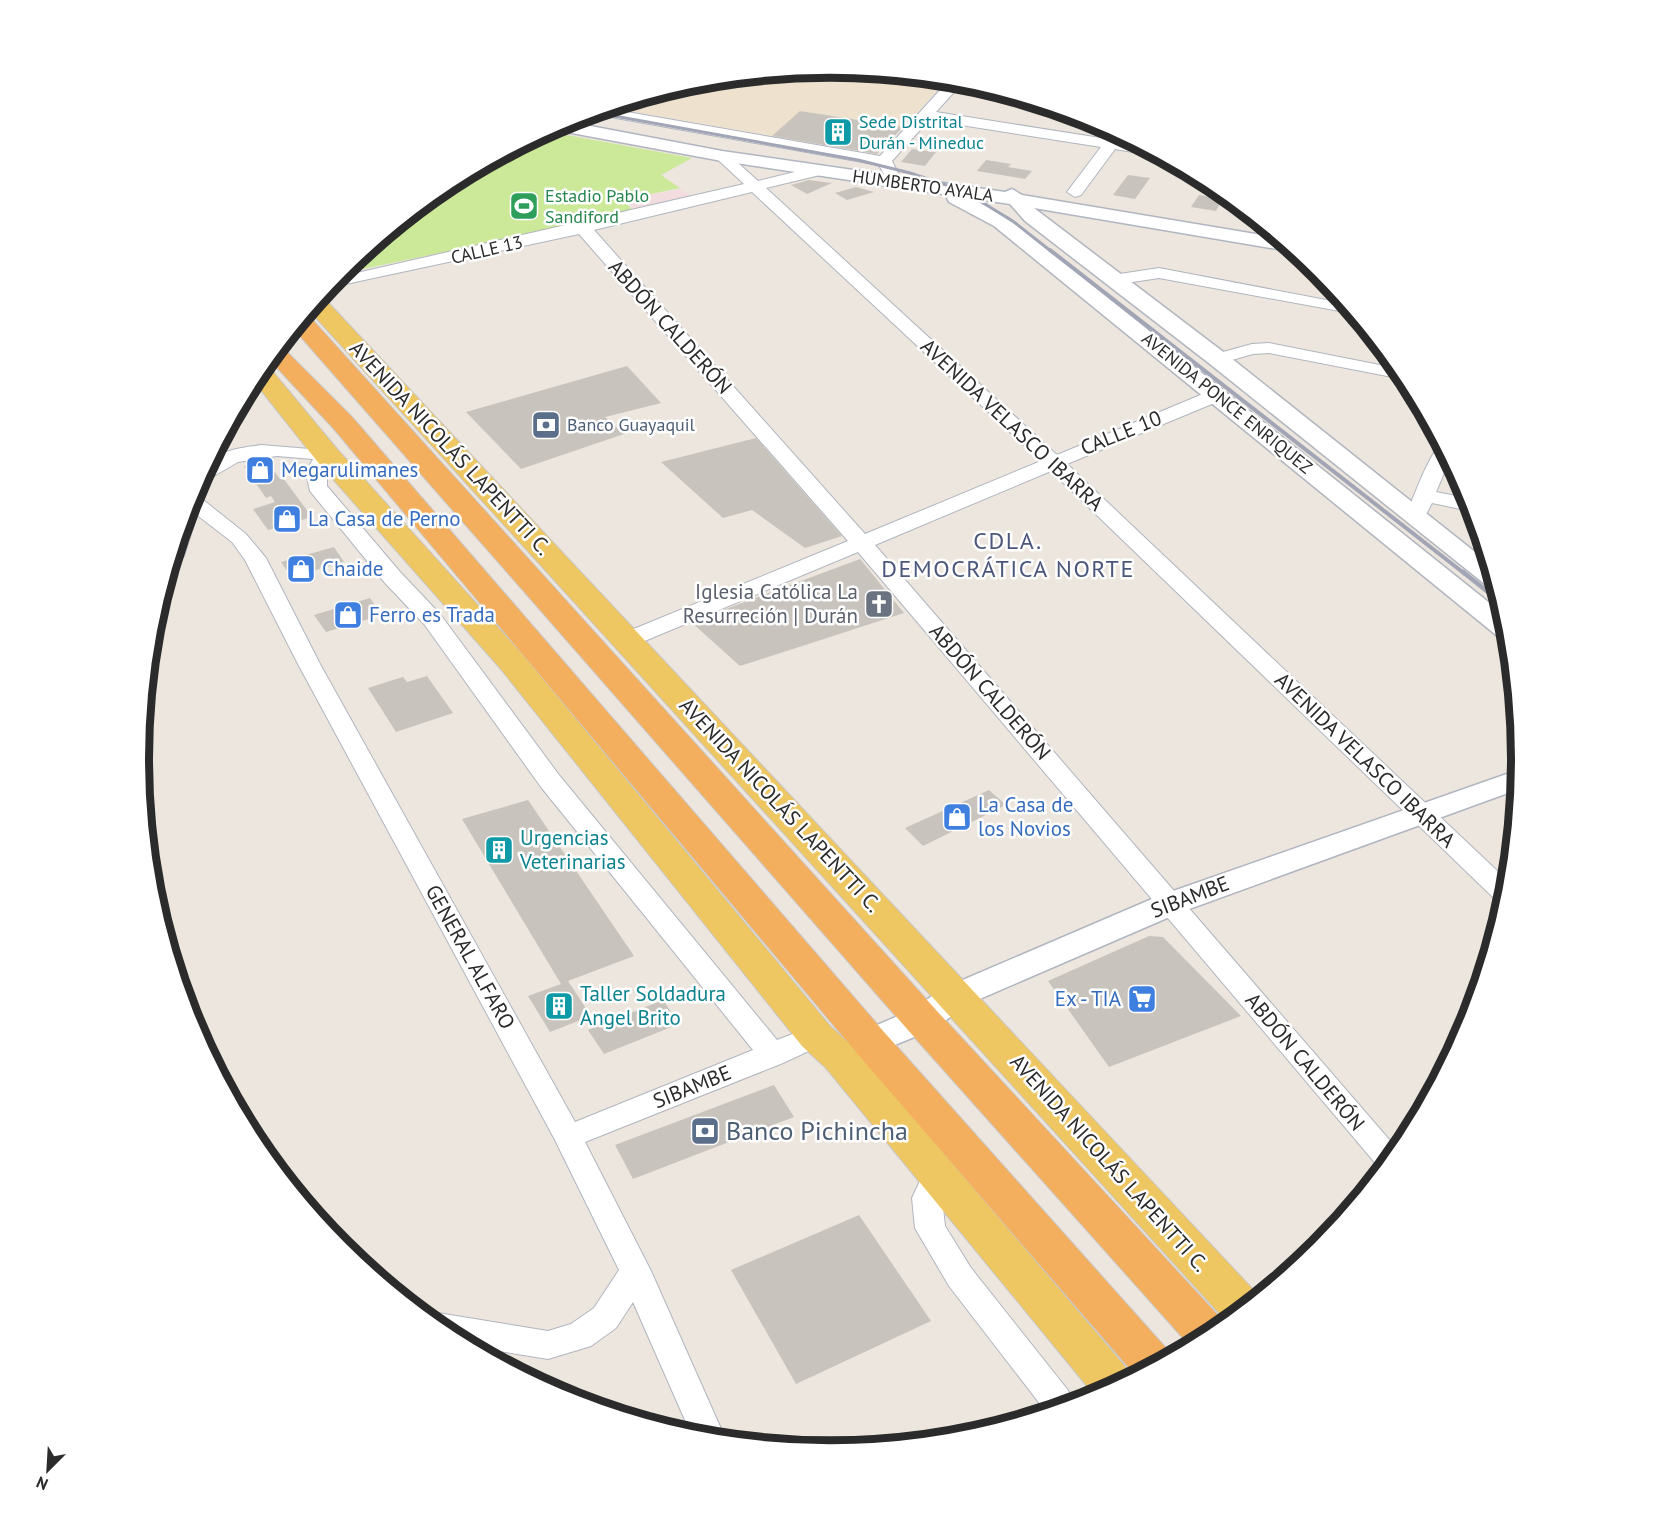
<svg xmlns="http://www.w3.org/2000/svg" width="1661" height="1518" font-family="'PT Sans',sans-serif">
<rect width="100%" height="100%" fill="#ede6de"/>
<path fill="#eee2ce" d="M 831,68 L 948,79 L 903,127 L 801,111 L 772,136 L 608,107 L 696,81 Z"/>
<path fill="#f3dcde" d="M 680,189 L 695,199 L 637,211 L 624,200 Z"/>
<path fill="#cbe998" d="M 545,131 L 692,158 L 661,175 L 680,188 L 622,200 L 635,212 L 344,273 L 341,270 L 447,184 Z"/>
<path fill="#c8c3bd" d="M 800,111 L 903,127 L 877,154 L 772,136 Z
M 912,149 L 936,152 L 925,166 L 901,162 Z
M 986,160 L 1011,164 L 1008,167 L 1032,171 L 1025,179 L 977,171 Z
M 1128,175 L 1150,178 L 1135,199 L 1113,195 Z
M 809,180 L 824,182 L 832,183 L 807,194 L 791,185 Z
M 856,187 L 874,192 L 847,200 L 835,193 Z
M 1199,195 L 1223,199 L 1216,211 L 1191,207 Z
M 627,366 L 661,403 L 605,417 L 624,434 L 521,469 L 466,412 Z
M 756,438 L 842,536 L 805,548 L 752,510 L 723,518 L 661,462 Z
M 266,460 L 280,479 L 283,478 L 312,517 L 268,530 L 253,509 L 275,502 L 271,496 L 266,498 L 244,466 Z
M 334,547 L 344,562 L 291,577 L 281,562 Z
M 860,559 L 904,613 L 740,666 L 691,622 Z
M 370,598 L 382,615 L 326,632 L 314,615 Z
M 427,676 L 453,713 L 396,732 L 368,688 L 403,677 L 407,682 Z
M 989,790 L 1006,805 L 923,846 L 905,828 Z
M 528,800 L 634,956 L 568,981 L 591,1016 L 550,1032 L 528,996 L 561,984 L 462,819 Z
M 1149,936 L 1163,937 L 1241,1016 L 1109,1067 L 1048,981 Z
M 663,1000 L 679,1024 L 604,1054 L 588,1030 Z
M 774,1085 L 794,1117 L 633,1179 L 615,1145 Z
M 859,1215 L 931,1321 L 796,1384 L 731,1270 Z
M 1031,1407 L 1037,1416 L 984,1432 L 983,1430 Z"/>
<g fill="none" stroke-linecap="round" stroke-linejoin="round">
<g stroke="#b1b5bf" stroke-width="2">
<path id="minor" d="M 950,79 L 964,81 L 936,112 L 1107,139 L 1114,130 L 1124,136 L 1121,141 L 1140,144 L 1156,153 L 1150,155 L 1115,149 L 1081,195 L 1075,197 L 1067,192 L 1101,147 L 929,120 L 892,161 L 902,181 L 894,186 L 889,184 L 879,165 L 588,113 L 604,108 L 880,156 Z
M 722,151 L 727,153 L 758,181 L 819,166 L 824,168 L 827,171 L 824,174 L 766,188 L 1057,455 L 1210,391 L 1224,391 L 1226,395 L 1224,399 L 1067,464 L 1510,883 L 1505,905 L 1499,903 L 1051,471 L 875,545 L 1399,1151 L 1382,1171 L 858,552 L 635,645 L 619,645 L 616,640 L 619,635 L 848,541 L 579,234 L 327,288 L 335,278 L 744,184 L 714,156 ZM 752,192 L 1041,461 L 865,534 L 594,230 Z
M 1159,268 L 1347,304 L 1356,314 L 1159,278 L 1113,285 L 1105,280 L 1113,275 Z
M 1269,343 L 1400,369 L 1408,380 L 1269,353 L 1253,354 L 1218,364 L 1209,359 L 1212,355 L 1252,344 Z
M 1442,444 L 1450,459 L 1436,492 L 1471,499 L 1475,512 L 1432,503 L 1422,522 L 1408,522 L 1405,518 C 1411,504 1431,448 1442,444 Z
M 261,445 L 334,451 L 337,455 L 327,469 L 327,486 L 401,573 L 440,614 L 559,775 L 777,1040 L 816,1025 L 826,1029 L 830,1036 L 826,1043 L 783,1063 L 585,1142 L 651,1271 L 726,1440 L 692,1436 L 633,1302 L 616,1328 L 591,1346 L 548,1359 L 469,1346 L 446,1334 L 426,1318 L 438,1313 L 548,1331 L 571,1324 L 594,1308 L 619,1270 L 555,1140 L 298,664 L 245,560 L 232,542 L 197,515 L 184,556 L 180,560 L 171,562 C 180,532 189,486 209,462 C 219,450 246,447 261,445 ZM 277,456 L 313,459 L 306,473 L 310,491 L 385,583 L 424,624 L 541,787 L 753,1050 L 575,1122 L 320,664 L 266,558 L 246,534 L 202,499 L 207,484 L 205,481 L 238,462 Z
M 938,1163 L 949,1166 L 953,1175 L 942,1198 L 945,1226 L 971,1268 L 1078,1403 L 1047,1413 L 949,1286 L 915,1228 L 912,1198 L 927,1166 Z"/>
</g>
<g stroke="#b1b5bf" stroke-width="3">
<path id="tertiary" d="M 564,121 L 722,151 L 1005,192 L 1012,189 L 1022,195 L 1280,238 L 1294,250 L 1289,251 L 1034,208 L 1226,354 L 1490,564 L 1497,587 L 1486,585 L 1210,364 L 1025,221 L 1010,204 L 971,198 L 1008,218 L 1507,617 L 1510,641 L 1501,639 L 994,226 L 949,202 L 947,198 L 949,195 L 722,161 L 550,129 Z
M 1521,769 L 1519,789 L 1181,912 L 968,1004 L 934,1029 L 870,1055 L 858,1051 L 853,1042 L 858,1033 L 910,1011 L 944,988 L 1159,896 Z"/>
</g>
<g stroke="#c8c8c8" stroke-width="2">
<path id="primary" d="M 320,296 L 323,297 L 1260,1297 L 1228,1323 L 309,310 Z
M 264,365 L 268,366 L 337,449 L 522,654 L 830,1026 L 854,1048 L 1134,1377 L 1096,1397 L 826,1068 L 802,1046 L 500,668 L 317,461 L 253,380 Z"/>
</g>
<g stroke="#c8c8c8" stroke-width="2">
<path id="trunk" d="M 305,315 L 309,316 L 936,1010 L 1226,1324 L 1191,1347 L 908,1030 L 294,329 Z
M 280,345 L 352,417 L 884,1032 L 1173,1356 L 1136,1376 L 856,1052 L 334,429 L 269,359 Z"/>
</g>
<use href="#minor" fill="#fff" fill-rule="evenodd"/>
<use href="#tertiary" fill="#fff" fill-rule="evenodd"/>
<use href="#primary" fill="#eec662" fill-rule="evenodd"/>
<use href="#trunk" fill="#f4af5e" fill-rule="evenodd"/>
<path stroke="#a1a5b5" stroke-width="3" d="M 592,112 L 858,160 L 910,173 L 964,191 L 1014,222 L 1052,252"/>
<path stroke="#a1a5b5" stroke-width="4" d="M 1050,250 L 1465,574"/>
<path stroke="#a1a5b5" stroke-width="4.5" d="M 1463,572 L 1503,604"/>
</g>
<defs>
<g id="building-square" transform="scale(1.5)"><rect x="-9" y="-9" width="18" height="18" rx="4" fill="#0f9aa8" stroke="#fff"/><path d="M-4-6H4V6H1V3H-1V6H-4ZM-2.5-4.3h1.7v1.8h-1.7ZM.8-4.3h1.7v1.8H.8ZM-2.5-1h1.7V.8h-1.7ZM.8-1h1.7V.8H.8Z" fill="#fff"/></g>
<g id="stadium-square" transform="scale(1.5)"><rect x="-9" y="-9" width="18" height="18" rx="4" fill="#2e9e5b" stroke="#fff"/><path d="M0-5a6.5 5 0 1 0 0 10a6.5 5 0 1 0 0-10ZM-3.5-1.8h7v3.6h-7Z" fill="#fff"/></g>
<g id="bank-square" transform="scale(1.5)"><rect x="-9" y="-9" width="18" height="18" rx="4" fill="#5c6f8a" stroke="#fff"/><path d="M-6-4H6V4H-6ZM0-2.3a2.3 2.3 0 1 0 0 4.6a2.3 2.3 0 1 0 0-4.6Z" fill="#fff"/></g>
<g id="shop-square" transform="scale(1.5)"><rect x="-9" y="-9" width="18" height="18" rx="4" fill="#3f7fe0" stroke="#fff"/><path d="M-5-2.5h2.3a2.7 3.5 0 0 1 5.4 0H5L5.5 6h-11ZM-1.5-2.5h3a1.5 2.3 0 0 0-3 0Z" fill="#fff"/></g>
<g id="church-square" transform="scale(1.5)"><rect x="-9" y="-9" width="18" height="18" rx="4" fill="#6b7280" stroke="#fff"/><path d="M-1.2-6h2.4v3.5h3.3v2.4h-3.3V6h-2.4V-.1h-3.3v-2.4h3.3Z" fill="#fff"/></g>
<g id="supermarket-square" transform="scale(1.5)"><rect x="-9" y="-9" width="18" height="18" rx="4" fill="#3f7fe0" stroke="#fff"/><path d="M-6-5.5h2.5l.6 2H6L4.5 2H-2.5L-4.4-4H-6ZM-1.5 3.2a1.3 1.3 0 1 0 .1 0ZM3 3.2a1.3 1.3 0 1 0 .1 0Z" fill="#fff"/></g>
</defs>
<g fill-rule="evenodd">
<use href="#building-square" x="838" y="132"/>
<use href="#stadium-square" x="524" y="206"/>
<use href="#bank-square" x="546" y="425"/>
<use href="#shop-square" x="260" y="470"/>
<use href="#shop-square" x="287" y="519"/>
<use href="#shop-square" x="301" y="569"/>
<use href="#church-square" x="879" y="604"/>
<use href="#shop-square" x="348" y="615"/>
<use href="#shop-square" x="957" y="817"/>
<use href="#building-square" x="499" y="850"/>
<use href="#supermarket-square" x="1142" y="999"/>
<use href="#building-square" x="559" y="1006"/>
<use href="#bank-square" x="705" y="1131"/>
</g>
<g text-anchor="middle" stroke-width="5" stroke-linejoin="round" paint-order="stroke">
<g font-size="18" fill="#0d838f" stroke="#fff" text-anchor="start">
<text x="859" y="128">Sede Distrital<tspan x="859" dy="21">Durán - Mineduc</tspan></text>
</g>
<g font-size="18" fill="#2b2b2b" stroke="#fff">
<text transform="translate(923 186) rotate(8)" y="6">HUMBERTO AYALA</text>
<text transform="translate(487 250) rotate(-13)" y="6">CALLE 13</text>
<text transform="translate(1227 403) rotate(39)" y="6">AVENIDA PONCE ENRIQUEZ</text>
</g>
<g font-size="18" fill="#27864d" stroke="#fff" text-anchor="start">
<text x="545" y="202">Estadio Pablo<tspan x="545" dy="21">Sandiford</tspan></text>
</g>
<g font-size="18" fill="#4e5e75" stroke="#fff" text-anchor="start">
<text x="567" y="431">Banco Guayaquil</text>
</g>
<g font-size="21" fill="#2b2b2b" stroke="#fff">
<text transform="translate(670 327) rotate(48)" y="7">ABDÓN CALDERÓN</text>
<text transform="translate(1012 425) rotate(43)" y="7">AVENIDA VELASCO IBARRA</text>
<text transform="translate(1121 433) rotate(-22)" y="7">CALLE 10</text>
<text transform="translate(450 448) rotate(47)" y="7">AVENIDA NICOLÁS LAPENTTI C.</text>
<text transform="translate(990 692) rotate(49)" y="7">ABDÓN CALDERÓN</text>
<text transform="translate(1365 760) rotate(44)" y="7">AVENIDA VELASCO IBARRA</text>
<text transform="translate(780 805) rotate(47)" y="7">AVENIDA NICOLÁS LAPENTTI C.</text>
<text transform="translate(1190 897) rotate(-21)" y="7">SIBAMBE</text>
<text transform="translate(470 957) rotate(61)" y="7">GENERAL ALFARO</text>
<text transform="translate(1305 1062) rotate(50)" y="7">ABDÓN CALDERÓN</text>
<text transform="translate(692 1087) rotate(-22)" y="7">SIBAMBE</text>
<text transform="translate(1109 1163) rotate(48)" y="7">AVENIDA NICOLÁS LAPENTTI C.</text>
</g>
<g font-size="21" fill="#366cbe" stroke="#fff" text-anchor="start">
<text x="281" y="477">Megarulimanes</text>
<text x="308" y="526">La Casa de Perno</text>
<text x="322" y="576">Chaide</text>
<text x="369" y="622">Ferro es Trada</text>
<text x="978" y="812">La Casa de<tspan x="978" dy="24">los Novios</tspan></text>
<text x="1121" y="1006" text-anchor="end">Ex - TIA</text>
</g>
<g font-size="21" fill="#5b616d" stroke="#fff" text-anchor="end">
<text x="858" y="599">Iglesia Católica La<tspan x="858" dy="24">Resurreción | Durán</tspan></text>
</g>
<g font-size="21" fill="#0d838f" stroke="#fff" text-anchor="start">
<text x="520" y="845">Urgencias<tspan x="520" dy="24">Veterinarias</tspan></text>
<text x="580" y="1001">Taller Soldadura<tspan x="580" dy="24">Angel Brito</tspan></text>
</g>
<g font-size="24" letter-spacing="1.5" fill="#4c577c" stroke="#fff">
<text x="1008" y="549">CDLA.<tspan x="1008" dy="28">DEMOCRÁTICA NORTE</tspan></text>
</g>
<g font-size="26" fill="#4e5e75" stroke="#fff" text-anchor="start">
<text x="726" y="1140">Banco Pichincha</text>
</g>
</g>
<path d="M0 0H1661V1518H0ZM149 759a681 681 0 1 1 1362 0a681 681 0 1 1-1362 0Z" fill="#fff" fill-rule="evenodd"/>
<path fill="none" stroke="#2b2b2b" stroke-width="8" d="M149 759a681 681 0 1 1 1362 0a681 681 0 1 1-1362 0Z"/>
<g transform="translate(48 1470) rotate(204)" stroke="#ffffff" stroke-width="4.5" paint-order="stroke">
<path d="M0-4.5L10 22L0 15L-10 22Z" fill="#2b2b2b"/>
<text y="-9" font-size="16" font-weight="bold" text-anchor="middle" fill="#2b2b2b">N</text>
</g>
</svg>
